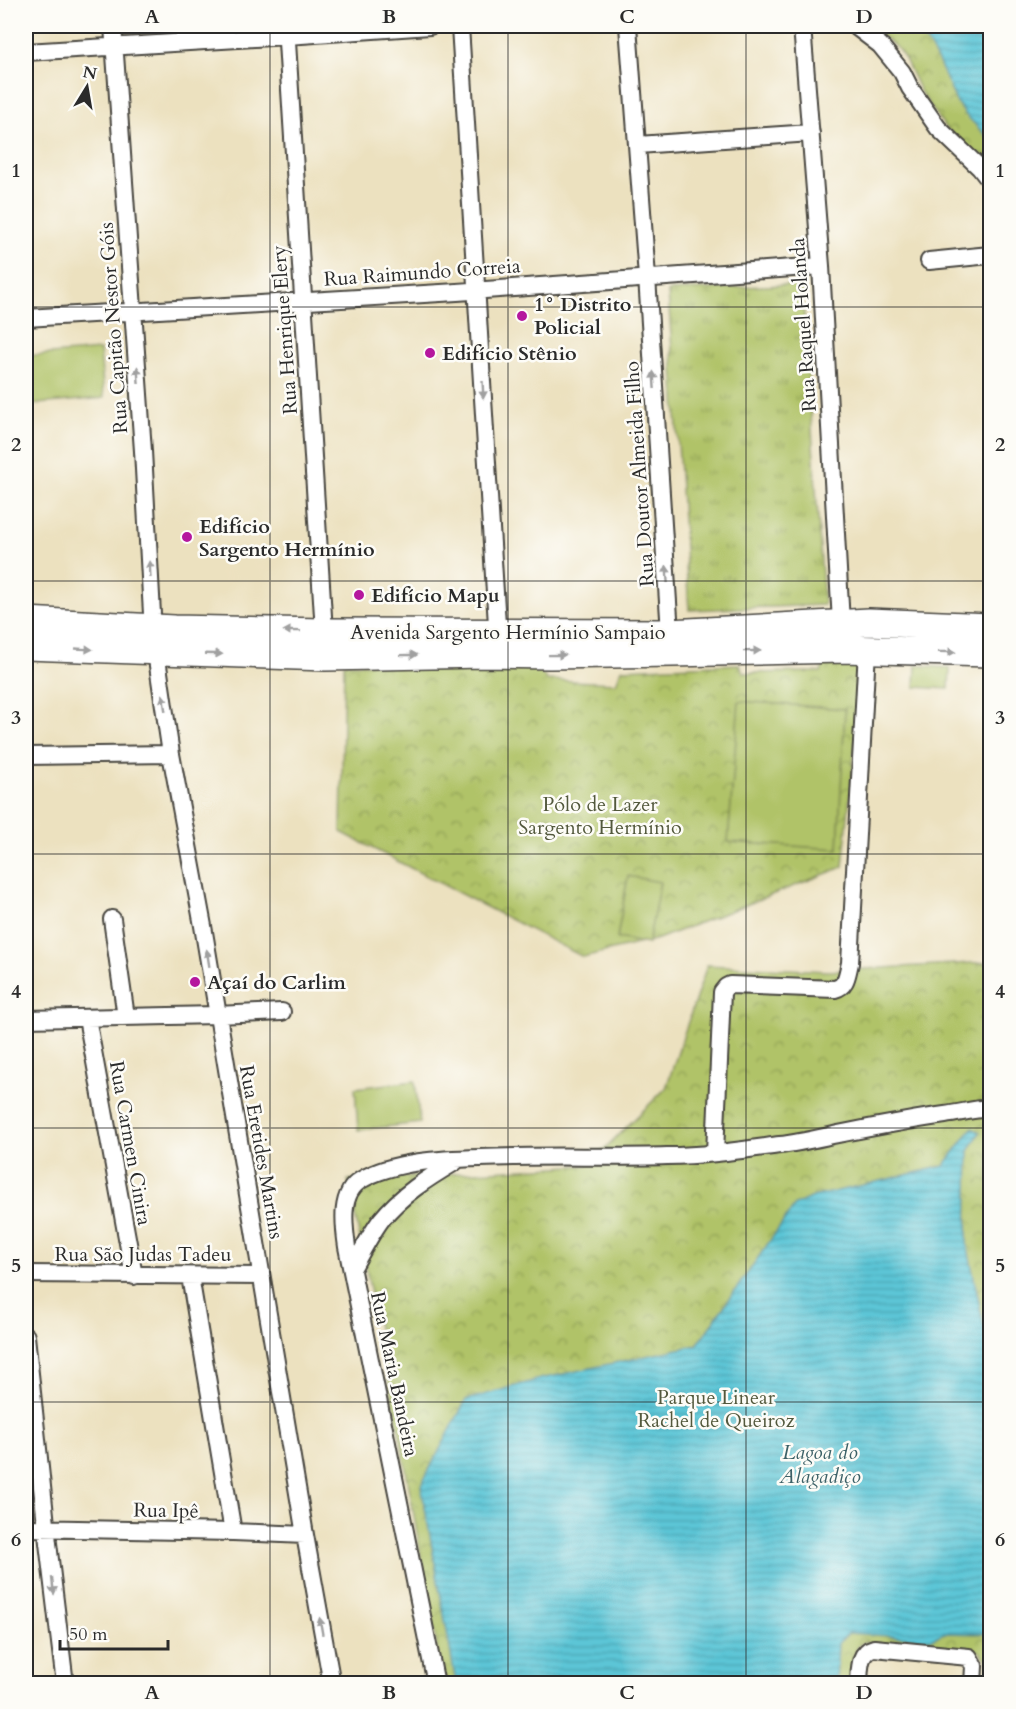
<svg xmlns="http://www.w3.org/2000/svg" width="1016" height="1709" font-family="Cardo,serif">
<defs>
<pattern id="grass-tufts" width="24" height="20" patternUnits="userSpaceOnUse" patternTransform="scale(1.5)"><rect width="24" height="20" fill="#b0c367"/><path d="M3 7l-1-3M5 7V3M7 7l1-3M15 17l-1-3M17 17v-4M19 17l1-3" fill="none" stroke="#8f9f55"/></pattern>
<pattern id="park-crowns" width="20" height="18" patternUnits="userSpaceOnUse" patternTransform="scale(1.5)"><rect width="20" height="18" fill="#b0c367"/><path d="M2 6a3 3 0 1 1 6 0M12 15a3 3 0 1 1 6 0" fill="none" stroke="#8f9f55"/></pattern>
<pattern id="water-rules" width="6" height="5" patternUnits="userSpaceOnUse" patternTransform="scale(1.5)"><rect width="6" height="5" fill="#5cc6d7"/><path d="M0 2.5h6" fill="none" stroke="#4ca1af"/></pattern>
</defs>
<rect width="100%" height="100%" fill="#fdfcf7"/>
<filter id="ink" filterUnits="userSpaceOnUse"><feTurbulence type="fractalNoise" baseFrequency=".0167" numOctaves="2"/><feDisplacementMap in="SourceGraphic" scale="12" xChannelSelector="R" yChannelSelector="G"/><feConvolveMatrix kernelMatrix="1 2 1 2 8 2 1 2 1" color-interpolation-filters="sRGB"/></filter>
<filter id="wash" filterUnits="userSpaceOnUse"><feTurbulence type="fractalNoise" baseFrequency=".008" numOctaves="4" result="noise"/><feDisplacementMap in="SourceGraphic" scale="24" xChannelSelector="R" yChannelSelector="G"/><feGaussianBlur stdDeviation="1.35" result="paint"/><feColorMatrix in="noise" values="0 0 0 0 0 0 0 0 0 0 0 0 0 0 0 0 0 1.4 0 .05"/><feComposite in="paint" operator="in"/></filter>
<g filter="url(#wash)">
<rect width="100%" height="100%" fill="#ece1bf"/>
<path fill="url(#grass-tufts)" stroke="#6e7749" stroke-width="1.5" d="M 802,284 L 824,605 L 689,610 L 668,291 Z"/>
<path fill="url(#park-crowns)" stroke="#6e7749" stroke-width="1.5" d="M 870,26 L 990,26 L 990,169 L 945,127 L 920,91 L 905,59 L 897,48 Z
M 825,660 C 840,660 855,658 862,674 L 843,867 L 658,939 L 583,957 L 341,832 L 344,663 L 486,668 L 537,668 L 547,680 L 616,683 L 622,669 L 740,664 L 743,673 L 821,672 Z
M 990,962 L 989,1202 L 990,1228 L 990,1679 L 988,1676 L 988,1661 L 979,1651 L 864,1642 C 850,1649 854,1670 853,1683 L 443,1683 L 401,1441 L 348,1180 L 588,1165 L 666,1088 L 707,965 L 828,971 Z"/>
<path fill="#b0c367" stroke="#6e7749" stroke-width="1.5" d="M 100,350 L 104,398 L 26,405 L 26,356 Z
M 916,665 L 950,668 L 949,689 L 915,687 Z
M 739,701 L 845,709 L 838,849 L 728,842 Z
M 628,876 L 660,882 L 648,944 L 617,938 Z
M 415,1081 L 420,1123 L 358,1130 L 355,1088 Z"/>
<path fill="url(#water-rules)" stroke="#447881" stroke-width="1.5" d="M 903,26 L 990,26 L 990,140 L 966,115 L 957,103 L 939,63 L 927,42 Z
M 972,1128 L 980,1132 L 969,1151 L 967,1243 L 990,1357 L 990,1634 L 944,1633 L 931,1639 L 849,1633 L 838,1643 L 836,1683 L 456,1683 L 421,1485 L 466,1400 L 540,1379 L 697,1345 L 795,1205 L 812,1197 L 944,1166 Z"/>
</g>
<g filter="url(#ink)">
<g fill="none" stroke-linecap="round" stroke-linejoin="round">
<g stroke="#484641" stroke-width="20">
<path id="minor" d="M 113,26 L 143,451 L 152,614 L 156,652 L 171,754 L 203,926 L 305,1535 L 332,1684
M 286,26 L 324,632
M 460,26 L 498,641
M 628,26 L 647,277 L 670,633
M 802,26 L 821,266 L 841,623
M 855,26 L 880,45 L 902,72 L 910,88 L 938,128 L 980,168 L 990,181
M 26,52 L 287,36 L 430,26
M 638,145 L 811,133
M 929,261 L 990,255
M 26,318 L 457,292 L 821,266
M 26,756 L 171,754
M 112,919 L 126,1017
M 87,1018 L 134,1276
M 26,1019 L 217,1015 L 282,1012
M 715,1153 L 722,992 L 726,987 L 730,985 L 835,989 C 847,986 847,974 850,963 L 867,650
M 352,1269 C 361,1253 370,1235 381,1220 C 401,1195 428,1178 455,1162
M 26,1274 L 261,1276
M 190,1276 L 233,1532
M 26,1336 L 48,1543 L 65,1684
M 26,1528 L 233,1532 L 305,1535
M 436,1684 L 347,1247 C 344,1226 339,1193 361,1180 C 393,1161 443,1159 480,1158 C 543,1155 605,1158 667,1156 C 705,1156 743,1150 780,1145 C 799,1143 819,1138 838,1134 C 874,1127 909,1120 945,1115 C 960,1113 975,1109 990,1108
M 859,1684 C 860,1670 858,1652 874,1648 L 969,1657 L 974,1666 L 973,1684"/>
</g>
<g stroke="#484641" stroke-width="30">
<path id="primary" d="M 26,621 L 174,629 L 324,632 L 670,633 L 869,622 L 990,627
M 26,646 L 325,657 L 485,654 L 550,655 L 672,653 L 843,649 L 990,653"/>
</g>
<use href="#minor" stroke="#fff" stroke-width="16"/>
<use href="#primary" stroke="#fff" stroke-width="27"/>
</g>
<defs><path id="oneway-solid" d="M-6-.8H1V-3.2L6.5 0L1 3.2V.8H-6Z" transform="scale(1.5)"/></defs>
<g fill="#a0a0a0">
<use href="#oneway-solid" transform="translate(138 375) rotate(-94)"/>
<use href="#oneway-solid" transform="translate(654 380) rotate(-94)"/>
<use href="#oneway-solid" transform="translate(483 390) rotate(87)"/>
<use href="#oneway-solid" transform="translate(150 569) rotate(-93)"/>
<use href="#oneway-solid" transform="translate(667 574) rotate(-94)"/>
<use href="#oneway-solid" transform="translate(292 631) rotate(-179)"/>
<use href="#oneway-solid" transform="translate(84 649) rotate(3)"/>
<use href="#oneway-solid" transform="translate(752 651) rotate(-1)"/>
<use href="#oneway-solid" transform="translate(947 652) rotate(1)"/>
<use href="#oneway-solid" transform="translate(214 654) rotate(2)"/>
<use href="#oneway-solid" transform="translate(409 655) rotate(-1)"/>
<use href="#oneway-solid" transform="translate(557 655) rotate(-1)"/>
<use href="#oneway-solid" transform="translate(164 703) rotate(-99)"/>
<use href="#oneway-solid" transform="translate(208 958) rotate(-99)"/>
<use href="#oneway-solid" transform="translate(53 1586) rotate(83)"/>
<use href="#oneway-solid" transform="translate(321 1626) rotate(-100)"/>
</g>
</g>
<path fill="none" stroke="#2b2b2b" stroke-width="1.5" stroke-opacity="0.55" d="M 270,26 L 270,1684M 508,26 L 508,1684M 746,26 L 746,1684M 26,307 L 990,307M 26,581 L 990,581M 26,854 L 990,854M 26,1128 L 990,1128M 26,1402 L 990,1402"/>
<g fill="#b5179e" stroke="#fdfcf7" stroke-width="2">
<circle cx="522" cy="316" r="6"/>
<circle cx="430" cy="353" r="6"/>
<circle cx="187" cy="537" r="6"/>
<circle cx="359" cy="595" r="6"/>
<circle cx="195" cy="982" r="6"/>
</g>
<g text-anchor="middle" stroke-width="5" stroke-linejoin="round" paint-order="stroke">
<g font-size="20" fill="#2b2b2b" stroke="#fdfcf7">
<text transform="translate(422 272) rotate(-4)" y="7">Rua Raimundo Correia</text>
<text transform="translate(803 325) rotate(-94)" y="7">Rua Raquel Holanda</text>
<text transform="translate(113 328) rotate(-94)" y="7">Rua Capitão Nestor Góis</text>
<text transform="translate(284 330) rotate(-94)" y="7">Rua Henrique Elery</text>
<text transform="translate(639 474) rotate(-94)" y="7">Rua Doutor Almeida Filho</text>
<text x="508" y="639">Avenida Sargento Hermínio Sampaio</text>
<text transform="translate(131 1143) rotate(80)" y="7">Rua Carmen Cinira</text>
<text transform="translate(262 1152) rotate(80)" y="7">Rua Eretides Martins</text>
<text x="143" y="1261">Rua São Judas Tadeu</text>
<text transform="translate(395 1374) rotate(78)" y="7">Rua Maria Bandeira</text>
<text transform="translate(166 1510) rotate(1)" y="7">Rua Ipê</text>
</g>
<g font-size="20" font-weight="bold" fill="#2b2b2b" stroke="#fdfcf7" text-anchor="start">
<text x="534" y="311">1° Distrito<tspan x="534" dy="23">Policial</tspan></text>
<text x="442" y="360">Edifício Stênio</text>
<text x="199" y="533">Edifício<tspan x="199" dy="23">Sargento Hermínio</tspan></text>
<text x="371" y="602">Edifício Mapu</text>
<text x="207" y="989">Açaí do Carlim</text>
</g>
<g font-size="20" fill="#53593d" stroke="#fdfcf7">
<text x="600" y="811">Pólo de Lazer<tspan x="600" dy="23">Sargento Hermínio</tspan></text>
<text x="716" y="1404">Parque Linear<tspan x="716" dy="23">Rachel de Queiroz</tspan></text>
</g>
<g font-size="21" font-style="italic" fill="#3c6167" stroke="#fdfcf7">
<text x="820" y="1459">Lagoa do<tspan x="820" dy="24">Alagadiço</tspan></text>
</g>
</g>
<rect width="1016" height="1709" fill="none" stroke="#fdfcf7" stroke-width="66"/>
<g transform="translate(87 87) rotate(11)" stroke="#fdfcf7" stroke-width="4.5" paint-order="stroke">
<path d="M0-4.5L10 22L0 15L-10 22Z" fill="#2b2b2b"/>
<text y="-9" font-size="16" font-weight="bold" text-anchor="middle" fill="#2b2b2b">N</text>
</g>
<path d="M60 1640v9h108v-9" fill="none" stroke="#2b2b2b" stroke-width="3"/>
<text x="69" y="1640" font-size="18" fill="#2b2b2b" stroke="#fdfcf7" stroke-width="4.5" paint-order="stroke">50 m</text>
<rect x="33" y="33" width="950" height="1643" fill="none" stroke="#2b2b2b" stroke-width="2"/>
<g font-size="20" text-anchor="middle" font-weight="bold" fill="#2b2b2b">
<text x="152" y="23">A</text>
<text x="389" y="23">B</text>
<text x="627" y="23">C</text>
<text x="864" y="23">D</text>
<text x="16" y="177">1</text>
<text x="1000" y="177">1</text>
<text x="16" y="451">2</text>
<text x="1000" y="451">2</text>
<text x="16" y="724">3</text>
<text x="1000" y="724">3</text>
<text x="16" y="998">4</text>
<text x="1000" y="998">4</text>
<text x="16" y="1272">5</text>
<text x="1000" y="1272">5</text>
<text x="16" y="1546">6</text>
<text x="1000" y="1546">6</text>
<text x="152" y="1699">A</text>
<text x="389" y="1699">B</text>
<text x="627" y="1699">C</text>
<text x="864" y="1699">D</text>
</g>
</svg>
